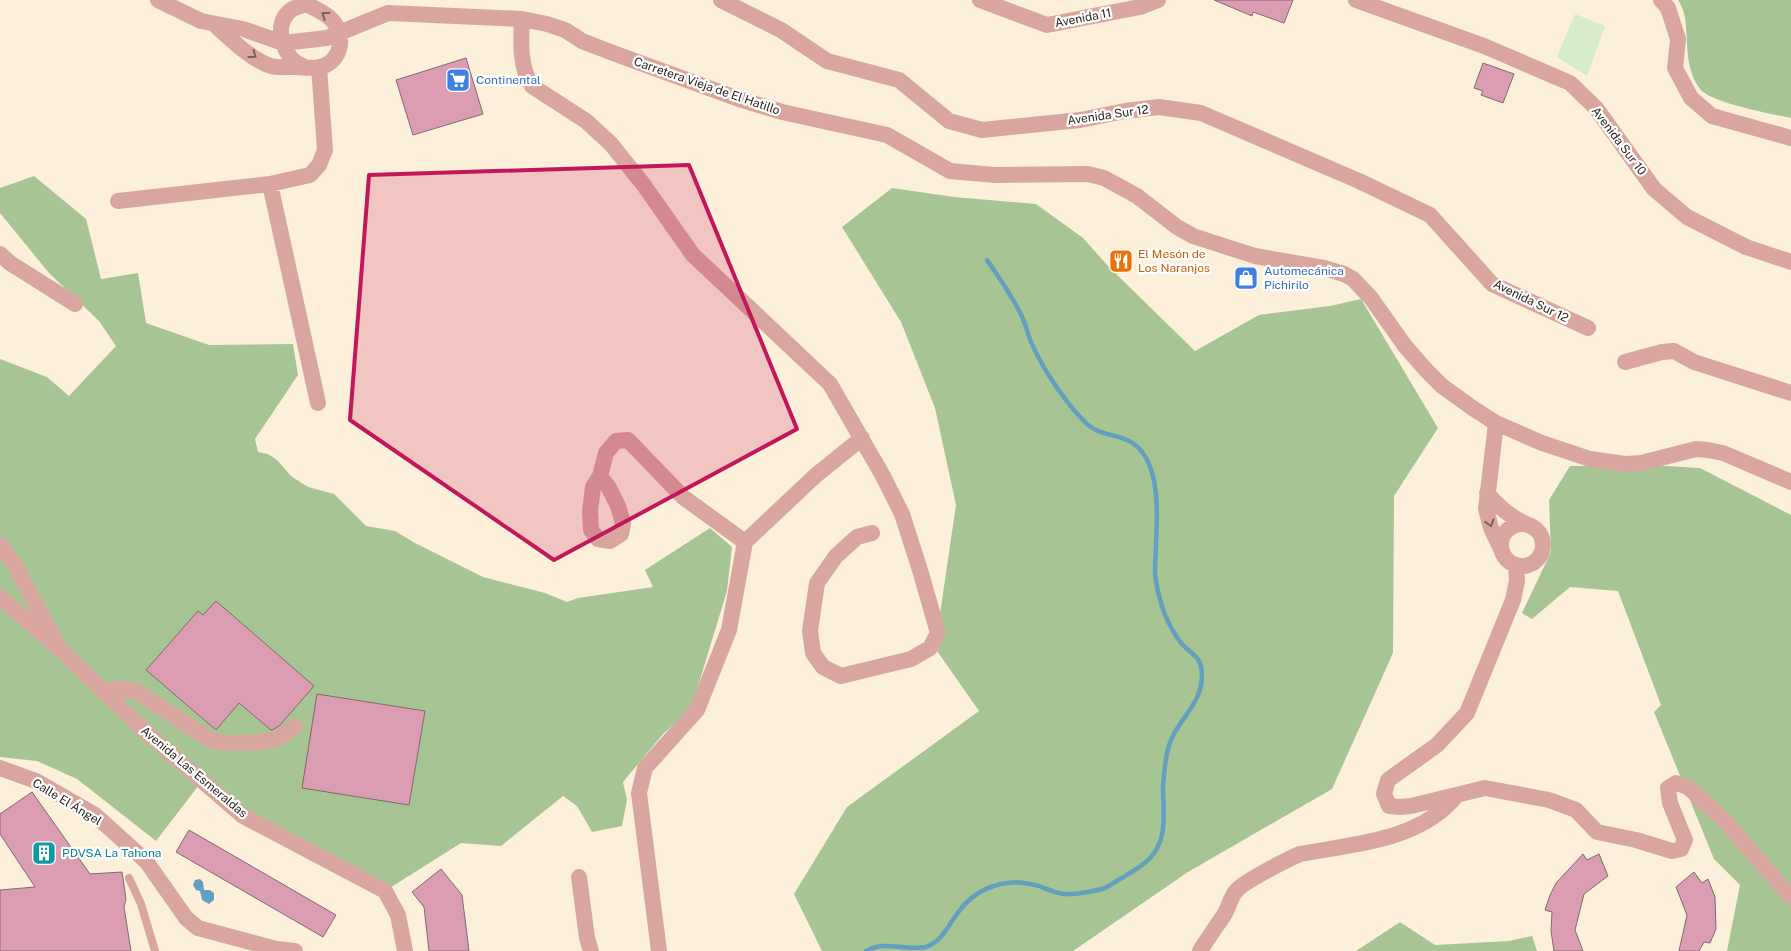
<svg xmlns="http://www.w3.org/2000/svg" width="1791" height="951" font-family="'Public Sans',sans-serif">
<rect width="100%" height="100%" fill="#fdf0db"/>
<path fill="#d7ecca" d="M 1575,14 L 1605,26 L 1587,76 L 1557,57 Z"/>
<path fill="#a6c592" d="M 1678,0 L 1791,0 L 1791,118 C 1772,114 1711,103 1700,89 C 1690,76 1688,60 1687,45 C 1686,29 1687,13 1678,0 Z
M 34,176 L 86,219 L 101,279 L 138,273 L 146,323 L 209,345 L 293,344 L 298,375 L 255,439 L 258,452 L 268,454 L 277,460 L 291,476 L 308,487 L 334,494 L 366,526 L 395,531 L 415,543 L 483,577 L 545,593 L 567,602 L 578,598 L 653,587 L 645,570 L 710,528 L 732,547 L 727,591 L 691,709 L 663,734 L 623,782 L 627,800 L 622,826 L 592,832 L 577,806 L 563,796 L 501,846 L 461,843 L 385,891 L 309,851 L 202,781 L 156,841 L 77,779 L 37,761 L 0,757 L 0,359 L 47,377 L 69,396 L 116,346 L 99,321 L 49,273 L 0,213 L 0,188 Z
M 892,188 L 954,197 L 1036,204 L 1083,238 L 1109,267 L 1195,351 L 1259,315 L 1330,306 L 1361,299 L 1438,428 L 1394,496 L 1393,653 L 1332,789 L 1188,872 L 1073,951 L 822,951 L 794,894 L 847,807 L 979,711 L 935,648 L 956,505 L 935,408 L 901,322 L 842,227 Z
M 1570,466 L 1667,466 L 1700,468 L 1791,515 L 1791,951 L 1727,951 L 1740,885 L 1714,859 L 1654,712 L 1661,705 L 1618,591 L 1570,587 L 1532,619 L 1522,613 L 1551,552 L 1549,500 Z
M 1400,922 L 1435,945 L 1509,941 L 1532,936 L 1537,951 L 1356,951 Z"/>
<path fill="#639fbf" d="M 200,879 L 203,882 L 204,890 L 210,890 L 214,893 L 214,900 L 209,904 L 202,900 L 200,891 L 196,890 L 193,885 L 195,880 Z"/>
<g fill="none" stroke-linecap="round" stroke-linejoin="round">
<path stroke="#639fbf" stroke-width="4.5" d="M 866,951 C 885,940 906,951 926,947 C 940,942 946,930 954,918 C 964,903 977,891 994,886 C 1008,881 1025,882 1039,886 C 1047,889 1055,893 1064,894 C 1074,895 1096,891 1105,888 C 1111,885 1116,881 1122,878 C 1130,873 1139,868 1147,861 C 1169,842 1163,812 1163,786 C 1164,774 1165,761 1168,749 C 1174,721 1208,702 1201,667 C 1200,657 1188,651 1182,644 C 1166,624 1158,599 1155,574 C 1155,542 1162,494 1149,464 C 1133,426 1104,444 1083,420 C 1062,398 1040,365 1029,337 C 1027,331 1026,325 1023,319 C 1014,298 1000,279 987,260"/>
</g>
<path fill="#db9db1" stroke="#846870" d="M 1214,0 L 1293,0 L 1284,23 L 1253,12 L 1252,16 Z
M 466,58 L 483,114 L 413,135 L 396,80 Z
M 1483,63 L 1514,74 L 1503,103 L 1481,95 L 1483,91 L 1474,88 Z
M 216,601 L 314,686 L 280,725 L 274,729 L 271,730 L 239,703 L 216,730 L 146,670 L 198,611 L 203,615 Z
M 317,694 L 425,711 L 409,805 L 302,788 Z
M 32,792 L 90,874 L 122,872 L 126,899 L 124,907 L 131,951 L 0,951 L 0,890 L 35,887 L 0,834 L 0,814 Z
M 189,830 L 336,915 L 323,937 L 176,852 Z
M 1583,854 L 1587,860 L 1599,854 L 1608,876 L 1584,894 L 1575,930 L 1583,951 L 1554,951 L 1551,931 L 1552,912 L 1545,910 L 1550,895 L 1556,883 Z
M 441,869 L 462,895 L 469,951 L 429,951 L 424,907 L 412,892 Z
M 1694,872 L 1702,883 L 1708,879 L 1715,897 L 1716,929 L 1710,943 L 1704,942 L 1699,951 L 1679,951 L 1687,915 L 1676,887 Z"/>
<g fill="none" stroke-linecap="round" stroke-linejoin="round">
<path stroke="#d9a69f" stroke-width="8" d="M 129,878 L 141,904 L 155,951"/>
<path stroke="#d9a69f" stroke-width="16" d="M 158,0 L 201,21 L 243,29 L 283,43 L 327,38 L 388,13 L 522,19 L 547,24 L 565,30 L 582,41 L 613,53 L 739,99 L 782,112 L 887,135 L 950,171 L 995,175 L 1088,174 L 1104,178 L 1137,196 L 1177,227 L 1193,236 L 1255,256 L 1324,268 L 1344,274 L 1353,279 L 1371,298 L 1405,346 L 1426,370 L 1442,386 L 1474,409 L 1496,423 L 1542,443 L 1590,459 L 1625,464 L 1641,463 L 1696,449 L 1708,450 L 1723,453 L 1791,482
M 721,0 L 781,30 L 827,61 L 899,80 L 949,121 L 982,130 L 1080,120 L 1125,111 L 1159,107 L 1201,113 L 1359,181 L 1430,215 L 1492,284 L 1588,328
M 980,0 L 1047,25 L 1140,7 L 1158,0
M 1356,0 L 1484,46 L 1570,83 L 1596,108 L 1654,189 L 1687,217 L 1746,247 L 1791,262
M 1661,0 L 1668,8 L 1678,39 L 1675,68 L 1691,98 L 1712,116 L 1791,138
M 522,19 C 521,40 519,67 532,86 L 586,121 L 611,144 L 643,184 L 693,255 L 830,384 L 883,476 L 902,514 L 920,570 L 938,633 L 930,648 L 911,659 L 841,676 L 823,667 L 813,653 L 810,631 L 817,583 L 836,556 L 857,537 L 872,533
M 215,25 C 231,39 250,59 271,66 C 277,68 287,67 294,67 C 302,67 312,69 321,67 C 342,61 346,35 332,20 C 326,13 314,8 306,4 C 301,6 295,7 291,10 C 274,23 281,49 295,62 C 298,64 303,66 306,68
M 270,184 L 318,403
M 118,201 L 270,184 L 310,175 L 319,165 L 325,150 L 319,67
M 0,254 L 10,263 L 75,304
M 1625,362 L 1662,352 L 1674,351 L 1694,362 L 1791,393
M 1496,423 L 1486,509 L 1491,528 L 1502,551
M 600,476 L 609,488 L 618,506 L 623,523 L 621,534 L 610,541 L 598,539 L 591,530 L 590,511 L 593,487 L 600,476 L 606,453 L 616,441 L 628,440 L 683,497 L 745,542
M 1487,493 C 1499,507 1509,516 1526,524
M1501 545a21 21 0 1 1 42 0a21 21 0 1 1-42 0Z
M 0,545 L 13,562 L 55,640
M 1516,565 L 1517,581 L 1513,600 L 1467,713 L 1437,745 L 1388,780 L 1384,794 L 1389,806 L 1400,807 L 1411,806 L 1485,788 L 1549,800 L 1576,810 L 1597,832 L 1636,840 L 1672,851 L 1681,849 L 1685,840 L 1670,803 L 1668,788 L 1676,783 L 1688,787 L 1725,821 L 1791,897
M 0,597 L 60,649 L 149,735 L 243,816 L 385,891 L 398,915 L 405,951
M 103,691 L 123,689 L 136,691 L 212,741 C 225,744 266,744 278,738 C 284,735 289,730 295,727
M 0,768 L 36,781 L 95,815 L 146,861 L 186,918 L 198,928 L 276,949 L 295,951
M 579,877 L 587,938 L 591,951
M 659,951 L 639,793 L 645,768 L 697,710 L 729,630 L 745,542 L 815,476 L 862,438
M 1200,951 C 1208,938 1216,927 1224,915 C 1229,907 1230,898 1236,891 C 1243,882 1288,859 1300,854 C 1352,844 1420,841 1456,796"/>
</g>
<defs><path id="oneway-chevron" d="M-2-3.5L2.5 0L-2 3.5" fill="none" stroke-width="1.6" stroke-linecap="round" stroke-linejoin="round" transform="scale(1.25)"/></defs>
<g stroke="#795f56">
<use href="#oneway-chevron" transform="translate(325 15) rotate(-146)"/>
<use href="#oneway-chevron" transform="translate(253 55) rotate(36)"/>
<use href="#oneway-chevron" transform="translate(1490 523) rotate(74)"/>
</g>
<path fill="#c2185b" fill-opacity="0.2" stroke="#c2185b" stroke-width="4" stroke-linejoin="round" d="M 689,165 L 797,429 L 554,560 L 350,420 L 369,175 Z"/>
<defs>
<g id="supermarket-square" transform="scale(1.25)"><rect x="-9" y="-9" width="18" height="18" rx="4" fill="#3f7fe0" stroke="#fff"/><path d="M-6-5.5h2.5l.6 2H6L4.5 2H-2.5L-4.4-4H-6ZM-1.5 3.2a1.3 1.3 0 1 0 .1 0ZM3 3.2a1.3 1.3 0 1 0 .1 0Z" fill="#fff"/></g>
<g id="restaurant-square" transform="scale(1.25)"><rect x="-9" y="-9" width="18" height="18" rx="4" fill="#e8710a" stroke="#fff"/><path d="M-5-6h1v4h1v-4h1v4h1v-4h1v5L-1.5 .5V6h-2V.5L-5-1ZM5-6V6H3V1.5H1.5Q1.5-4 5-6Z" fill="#fff"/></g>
<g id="shop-square" transform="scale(1.25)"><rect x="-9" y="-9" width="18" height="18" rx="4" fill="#3f7fe0" stroke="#fff"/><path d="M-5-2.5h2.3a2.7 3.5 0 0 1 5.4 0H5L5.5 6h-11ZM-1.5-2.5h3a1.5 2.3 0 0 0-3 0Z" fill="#fff"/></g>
<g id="building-square" transform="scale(1.25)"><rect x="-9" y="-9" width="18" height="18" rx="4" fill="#0f9aa8" stroke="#fff"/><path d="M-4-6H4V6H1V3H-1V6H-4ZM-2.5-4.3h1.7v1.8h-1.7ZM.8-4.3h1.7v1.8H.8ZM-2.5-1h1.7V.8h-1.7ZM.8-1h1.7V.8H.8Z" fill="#fff"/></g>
</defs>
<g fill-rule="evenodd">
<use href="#supermarket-square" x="458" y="80"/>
<use href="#restaurant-square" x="1121" y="261"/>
<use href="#shop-square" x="1246" y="278"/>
<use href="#building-square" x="44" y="853"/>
</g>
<g text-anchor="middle" stroke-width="4.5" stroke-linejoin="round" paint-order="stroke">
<g font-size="12" fill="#2b251b" stroke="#fff">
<text transform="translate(1083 18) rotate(-11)" y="4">Avenida 11</text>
<text transform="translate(707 86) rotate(19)" y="4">Carretera Vieja de El Hatillo</text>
<text transform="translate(1108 115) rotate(-8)" y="4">Avenida Sur 12</text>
<text transform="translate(1619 141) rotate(53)" y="4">Avenida Sur 10</text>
<text transform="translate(1531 301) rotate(26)" y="4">Avenida Sur 12</text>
<text transform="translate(194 772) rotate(40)" y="4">Avenida Las Esmeraldas</text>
<text transform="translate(67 802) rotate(31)" y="4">Calle El Ángel</text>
</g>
<g font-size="12" fill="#366cbe" stroke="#fff" text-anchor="start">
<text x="476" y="84">Continental</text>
<text x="1264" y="275">Automecánica<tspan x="1264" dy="14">Pichirilo</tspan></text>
</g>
<g font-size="12" fill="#c56008" stroke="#fff" text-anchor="start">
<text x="1138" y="258">El Mesón de<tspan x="1138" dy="14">Los Naranjos</tspan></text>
</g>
<g font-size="12" fill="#0d838f" stroke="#fff" text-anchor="start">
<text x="62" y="857">PDVSA La Tahona</text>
</g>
</g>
</svg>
